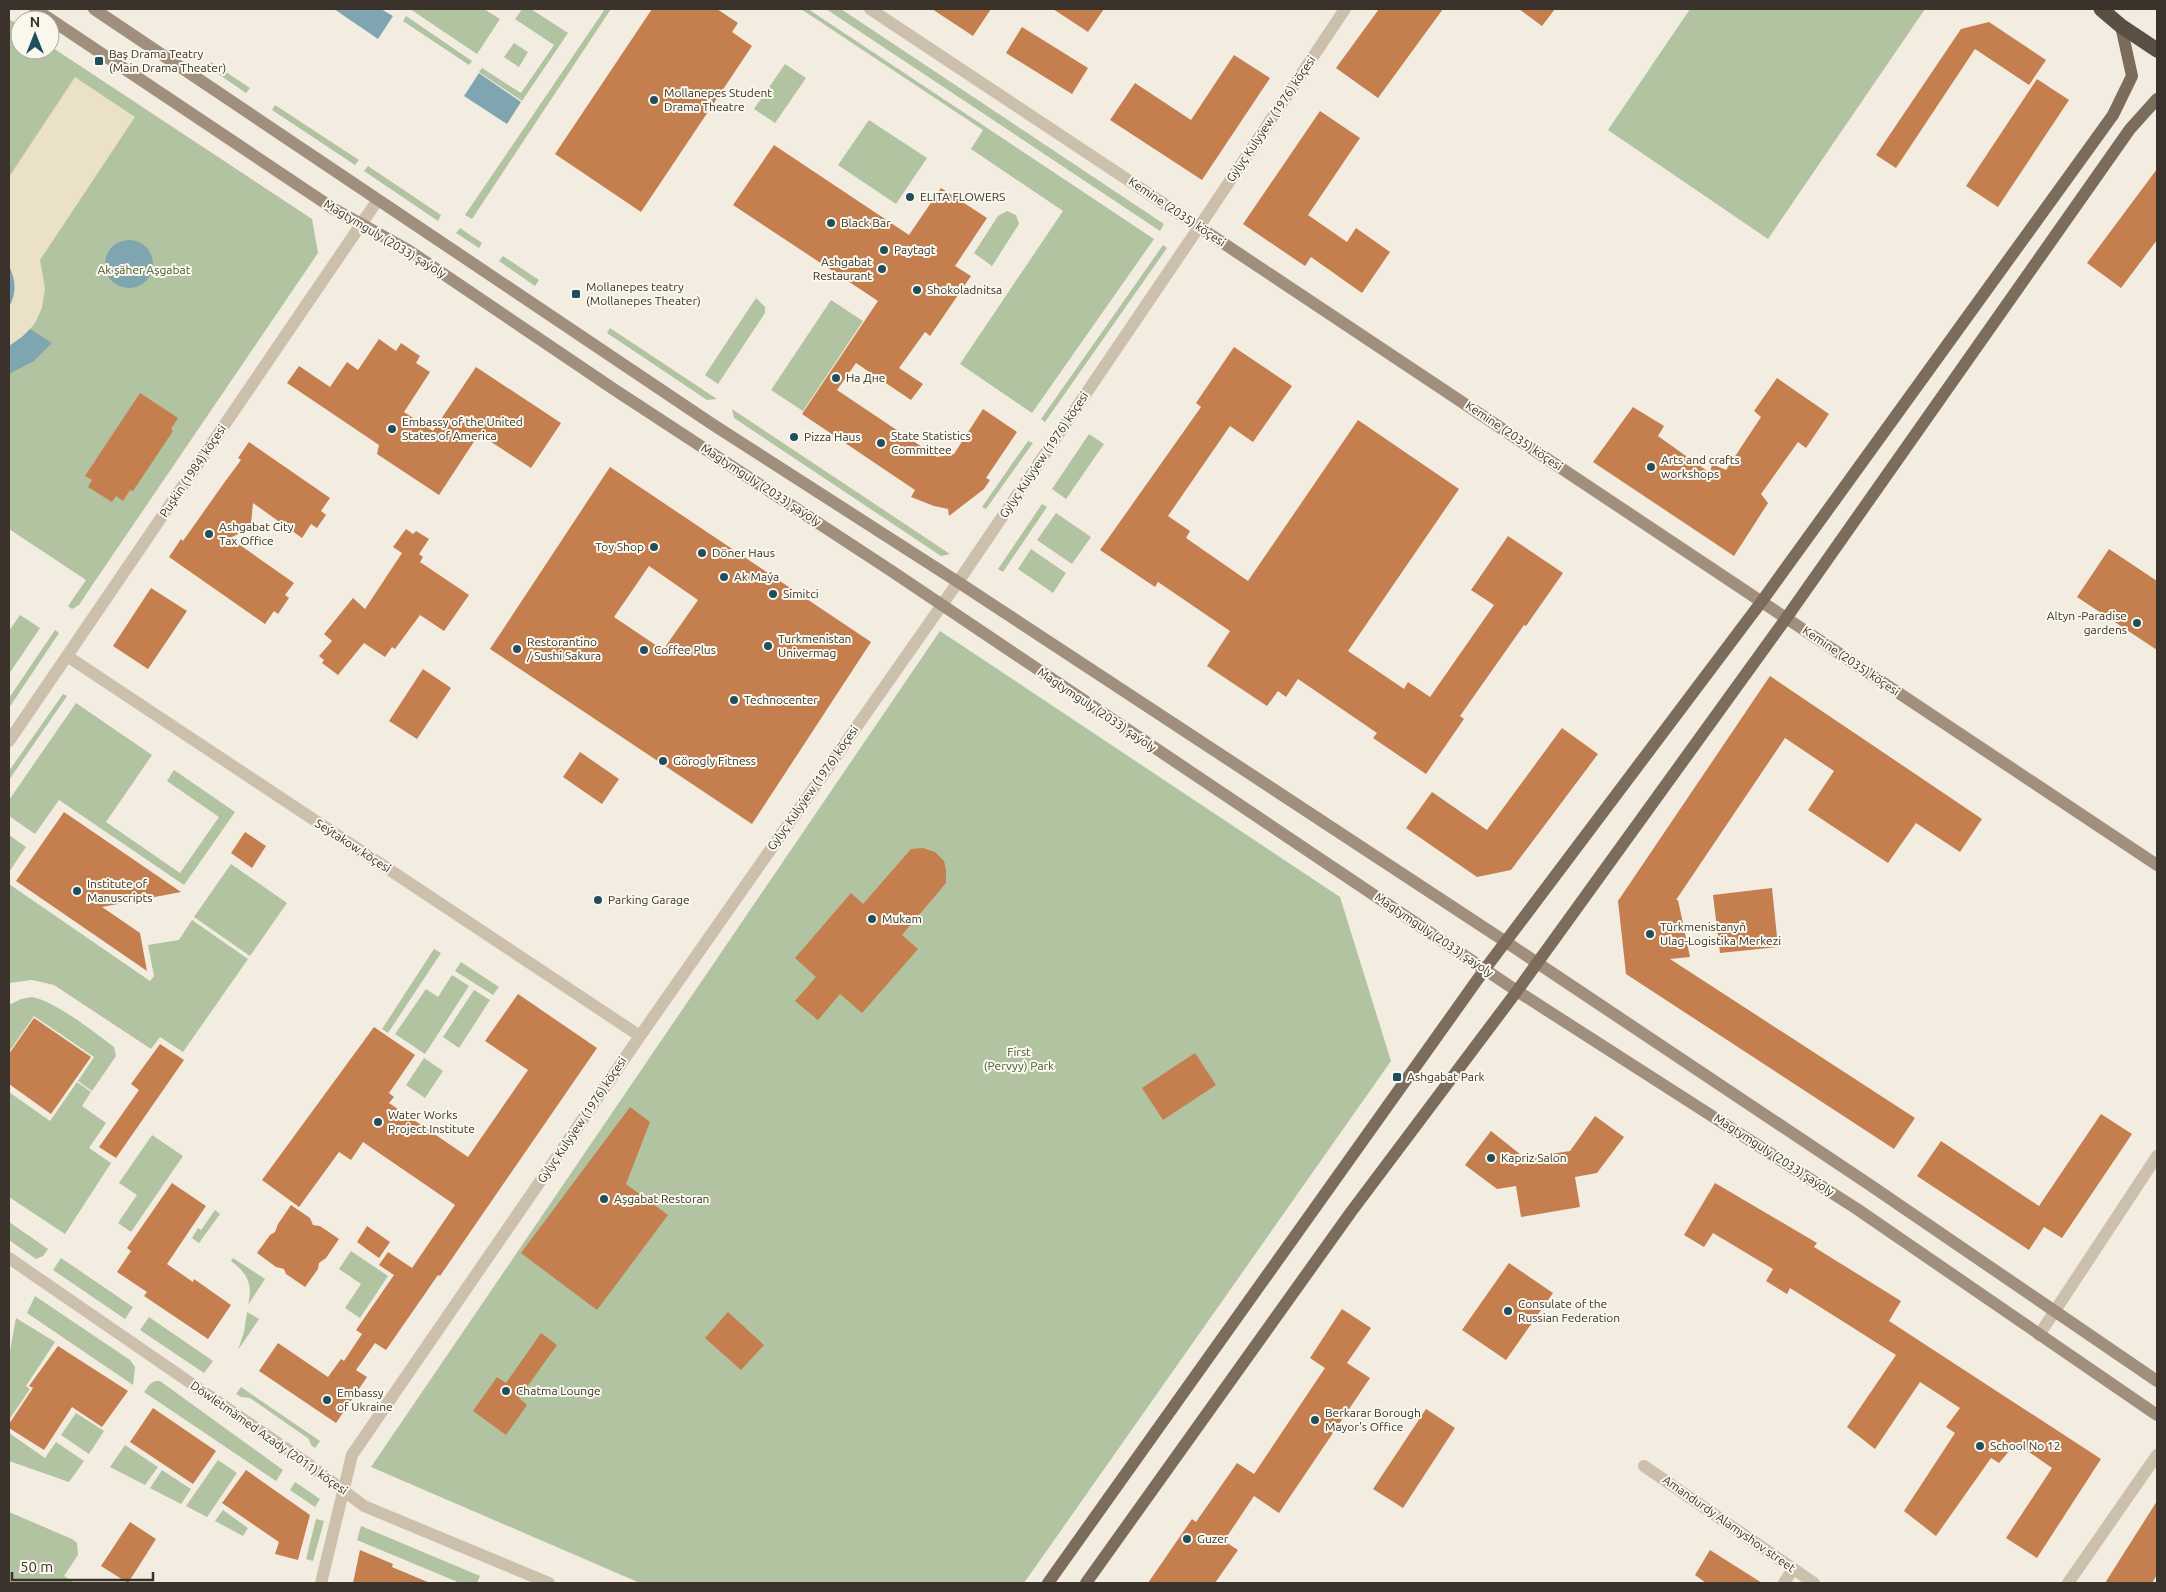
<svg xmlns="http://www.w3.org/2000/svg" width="2166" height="1592" font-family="Ubuntu,sans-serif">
<rect width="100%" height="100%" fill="#f3ede1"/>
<path fill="#b1c3a0" d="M 410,9 L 484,9 L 500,19 L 477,54 Z
M 522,9 L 531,9 L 568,33 L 522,101 L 479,72 L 482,68 L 521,93 L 554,45 L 515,19 Z
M 605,9 L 611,9 L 472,219 L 465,215 Z
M 801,9 L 808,9 L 1154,239 L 1032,413 L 960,364 L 1063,211 L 971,149 L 983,130 Z
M 826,9 L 841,9 L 1164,224 L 1160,231 Z
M 1690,9 L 1925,9 L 1768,239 L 1608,130 Z
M 406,16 L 472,61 L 469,65 L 403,21 Z
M 9,19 L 20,26 L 20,50 L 50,50 L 50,46 L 312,219 L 318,253 L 93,584 L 79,605 L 72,609 L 68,606 L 86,580 L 9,529 Z
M 514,43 L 528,52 L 519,67 L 504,57 Z
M 211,62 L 250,88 L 246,93 L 208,67 Z
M 785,64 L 806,78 L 775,123 L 754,109 Z
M 275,105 L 359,160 L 355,165 L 272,110 Z
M 869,120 L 927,158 L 896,204 L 838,165 Z
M 368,166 L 441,215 L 438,221 L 364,171 Z
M 1007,211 L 1016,215 L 1019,224 L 992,266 L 974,253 L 998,216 Z
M 460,228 L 482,243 L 479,248 L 456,233 Z
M 1163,245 L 1167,248 L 1045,422 L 1041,419 Z
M 503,256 L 539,280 L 535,286 L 499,261 Z
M 756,298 L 765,307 L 765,313 L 718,384 L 705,375 Z
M 831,300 L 863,321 L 803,411 L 771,390 Z
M 610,328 L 717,399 L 707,400 L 607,333 Z
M 732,409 L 950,554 L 941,556 L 734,418 Z
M 1089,434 L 1104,444 L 1066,499 L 1052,489 Z
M 1028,441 L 1033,443 L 986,509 L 982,507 Z
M 1042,504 L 1047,507 L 1003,572 L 998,569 Z
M 1056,513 L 1091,537 L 1072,564 L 1037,540 Z
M 1031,549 L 1066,573 L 1053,593 L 1018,569 Z
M 20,615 L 40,628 L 9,674 L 9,631 Z
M 55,630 L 59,633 L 9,708 L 9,698 Z
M 940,631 L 1340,897 L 1391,1061 L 1024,1583 L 640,1583 L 371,1467 Z
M 63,694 L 67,696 L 9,780 L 9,771 Z
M 76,703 L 152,755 L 106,822 L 180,873 L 219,817 L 167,781 L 174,770 L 235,812 L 184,885 L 59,800 L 35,834 L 9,816 L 9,800 Z
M 9,835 L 26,847 L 9,872 Z
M 231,864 L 287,903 L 250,956 L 194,917 Z
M 9,884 L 150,981 L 154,976 L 148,945 L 179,940 L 192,920 L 248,959 L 183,1052 L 160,1037 L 151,1049 L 54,985 L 32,980 L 9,983 Z
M 434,949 L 441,953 L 388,1033 L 382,1029 Z
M 461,962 L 499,987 L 493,995 L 455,971 Z
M 452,975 L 469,986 L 425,1054 L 395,1034 L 426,989 L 438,997 Z
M 474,990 L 490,1000 L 459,1048 L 443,1037 Z
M 32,997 C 55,1001 94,1032 114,1047 L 116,1056 L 92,1091 L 78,1081 L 94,1057 L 34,1016 L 9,1052 L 9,1005 L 21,999 Z
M 424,1058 L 443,1071 L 425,1098 L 406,1085 Z
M 77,1082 L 91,1092 L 82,1106 L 106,1123 L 89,1148 L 111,1163 L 65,1234 L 9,1197 L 9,1092 L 50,1121 Z
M 152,1135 L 183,1156 L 131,1232 L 118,1223 L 137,1195 L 119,1183 Z
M 215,1210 L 220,1214 L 199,1243 L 192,1238 L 198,1228 L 201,1230 Z
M 9,1222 L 48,1249 L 43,1256 L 36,1259 L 9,1240 Z
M 351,1251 L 388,1276 L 360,1318 L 345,1308 L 361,1284 L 339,1269 Z
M 61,1258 L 133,1307 L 125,1319 L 53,1270 Z
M 233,1258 L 265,1279 L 248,1305 C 253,1284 248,1274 231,1261 Z
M 35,1296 L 130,1360 L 135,1367 L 133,1385 L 27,1313 Z
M 247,1312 L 259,1319 L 238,1350 L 244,1332 Z
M 149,1317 L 213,1361 L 204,1373 L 140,1330 Z
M 16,1318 L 55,1342 L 26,1386 L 30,1389 L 9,1420 L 9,1356 Z
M 155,1381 L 160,1381 L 283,1470 L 276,1481 L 144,1392 L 150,1384 Z
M 241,1387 L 320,1441 L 315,1448 L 311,1445 L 309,1439 L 250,1398 L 241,1397 L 236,1394 Z
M 76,1413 L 104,1431 L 89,1454 L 61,1435 Z
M 9,1433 L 45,1458 L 56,1442 L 84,1461 L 69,1482 L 9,1461 Z
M 125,1445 L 158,1467 L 145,1485 L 110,1467 Z
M 218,1460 L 237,1473 L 207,1517 L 186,1506 Z
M 162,1470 L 191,1489 L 181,1504 L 150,1488 Z
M 295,1482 L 320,1499 L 315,1507 L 290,1490 Z
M 223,1510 L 248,1528 L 243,1536 L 215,1521 Z
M 9,1512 L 72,1539 L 77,1543 L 78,1555 L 64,1576 L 75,1583 L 9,1583 Z
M 316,1519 L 324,1521 L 313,1561 L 306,1559 Z
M 361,1526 L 480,1576 L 477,1583 L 460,1583 L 357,1540 Z"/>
<path fill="#ebe1c8" d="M 75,77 L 135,117 L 40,260 L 45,288 L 42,308 L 35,323 L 26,334 L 9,346 L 9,177 Z"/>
<path fill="#7fa6b0" d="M 334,9 L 381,9 L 393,16 L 378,39 Z
M 479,73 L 521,102 L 507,124 L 464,96 Z
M105 264a24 24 0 1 1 48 0a24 24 0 1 1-48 0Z
M 9,266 C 16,280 17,293 9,307 Z
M 30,329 L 52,343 L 34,361 L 9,374 L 9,346 L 22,337 Z"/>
<path fill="#c57e4d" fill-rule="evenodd" d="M 652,9 L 717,9 L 738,23 L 732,32 L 752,46 L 641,212 L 555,154 Z
M 932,9 L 991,9 L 973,36 Z
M 1053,9 L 1104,9 L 1088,32 Z
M 1379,9 L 1443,9 L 1378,98 L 1336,68 Z
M 1519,9 L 1555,9 L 1542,26 Z
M 1989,22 L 2046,60 L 2029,85 L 1975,49 L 1896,168 L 1876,155 L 1961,29 Z
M 1022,27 L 1088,68 L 1072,94 L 1006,53 Z
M 1234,55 L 1270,78 L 1202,180 L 1110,120 L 1135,83 L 1191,120 Z
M 2037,79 L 2069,100 L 1998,207 L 1966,186 Z
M 1320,111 L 1360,138 L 1308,215 L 1347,242 L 1356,228 L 1390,252 L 1362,293 L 1311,257 L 1305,266 L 1243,224 Z
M 774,145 L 909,235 L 941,188 L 987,218 L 955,266 L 971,276 L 930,336 L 925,332 L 899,368 L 923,384 L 911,400 L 856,363 L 837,390 L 937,457 L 954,454 L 983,409 L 1017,432 L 986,478 L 990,480 L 984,489 L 949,516 L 948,509 L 934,506 L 911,497 L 915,490 L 802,414 L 878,301 L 733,205 Z
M 2157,169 L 2157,240 L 2121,288 L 2087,263 Z
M 379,339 L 396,351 L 401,343 L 420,356 L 416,363 L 430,372 L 404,412 L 433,431 L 476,367 L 561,423 L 531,468 L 479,434 L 439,495 L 377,454 L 379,445 L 287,383 L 299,366 L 330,387 L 347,362 L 358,370 Z
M 1234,347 L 1292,386 L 1253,442 L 1230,426 L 1168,516 L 1190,531 L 1186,538 L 1248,581 L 1358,420 L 1459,489 L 1348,651 L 1404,689 L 1408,682 L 1430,697 L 1494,605 L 1471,590 L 1508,536 L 1563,573 L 1526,626 L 1524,625 L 1460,716 L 1464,719 L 1426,774 L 1373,738 L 1377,733 L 1298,679 L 1286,697 L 1278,691 L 1267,706 L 1207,666 L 1230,631 L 1158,582 L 1155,587 L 1100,550 L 1201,407 L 1196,403 Z
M 1777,378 L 1829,414 L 1806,448 L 1798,442 L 1761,494 L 1768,503 L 1734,556 L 1593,462 L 1633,407 L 1664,426 L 1658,436 L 1710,473 L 1712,464 L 1726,470 L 1761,417 L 1754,411 Z
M 140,393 L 178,418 L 171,429 L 173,431 L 133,491 L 130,490 L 123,501 L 116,496 L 112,502 L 88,487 L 92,480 L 85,476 Z
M 249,442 L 330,498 L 321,511 L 326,515 L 317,528 L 311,524 L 302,538 L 253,503 L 251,524 L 248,529 L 230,538 L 294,583 L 285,595 L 289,598 L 278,614 L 274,611 L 265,624 L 169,557 L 181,539 L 183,541 L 224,483 L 241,460 L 238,458 Z
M 610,467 L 871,642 L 752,824 L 490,649 ZM 649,566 L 698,600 L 663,650 L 614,617 Z
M 406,529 L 413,534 L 416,531 L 429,539 L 419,554 L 423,557 L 420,562 L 469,595 L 444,631 L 420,615 L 395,649 L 392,647 L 385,657 L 364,643 L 338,675 L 322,663 L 324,660 L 319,656 L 332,641 L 324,634 L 353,598 L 365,609 L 402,553 L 393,547 Z
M 2109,549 L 2157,581 L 2157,650 L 2077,597 Z
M 151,588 L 187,611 L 148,669 L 113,646 Z
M 423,669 L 451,688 L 417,739 L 389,721 Z
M 1770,676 L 1982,819 L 1960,852 L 1916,823 L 1888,863 L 1808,810 L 1834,771 L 1785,738 L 1676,900 L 1678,900 L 1690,957 L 1670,959 L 1915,1118 L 1894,1149 L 1626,974 L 1618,901 Z
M 1562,728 L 1598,754 L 1511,870 L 1477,877 L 1406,828 L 1432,792 L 1487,830 Z
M 580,752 L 619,779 L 602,804 L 563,777 Z
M 64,812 L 181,892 L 102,907 L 140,933 L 147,971 L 16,881 Z
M 245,832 L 266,846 L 252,868 L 231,853 Z
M 923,848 L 935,852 L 944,861 L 946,870 L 946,883 L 902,935 L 918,949 L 862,1013 L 840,994 L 818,1020 L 795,1001 L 816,977 L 795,958 L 851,893 L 863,904 L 911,849 Z
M 1772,888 L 1778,947 L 1720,953 L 1713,895 Z
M 518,994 L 597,1048 L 440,1276 L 438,1275 L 386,1350 L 375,1343 L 356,1370 L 367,1377 L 336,1423 L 259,1371 L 278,1343 L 328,1377 L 341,1359 L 344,1361 L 362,1334 L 356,1330 L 394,1275 L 379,1265 L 388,1252 L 412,1268 L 455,1205 L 363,1142 L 351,1160 L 339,1152 L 299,1207 L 262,1180 L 374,1027 L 415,1055 L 389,1093 L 394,1097 L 389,1103 L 468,1157 L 528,1070 L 485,1041 Z
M 34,1018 L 91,1057 L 51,1114 L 9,1084 L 9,1054 Z
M 160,1044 L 184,1060 L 116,1158 L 99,1147 L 139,1090 L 131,1084 Z
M 1195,1053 L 1216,1085 L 1163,1120 L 1142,1088 Z
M 630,1107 L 650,1122 L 626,1184 L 668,1215 L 597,1310 L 521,1253 Z
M 2101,1114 L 2132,1134 L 2062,1238 L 2044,1227 L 2029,1250 L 1917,1176 L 1941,1141 L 2039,1206 Z
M 1595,1116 L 1624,1137 L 1597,1173 L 1575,1177 L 1580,1207 L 1521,1217 L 1516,1186 L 1497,1189 L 1465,1165 L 1491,1131 L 1525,1158 L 1570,1151 Z
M 172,1183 L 206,1206 L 167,1264 L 193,1282 L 194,1279 L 231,1305 L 208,1339 L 144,1296 L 147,1292 L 117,1272 L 131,1251 L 127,1248 Z
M 1715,1183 L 1817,1243 L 1814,1247 L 1901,1301 L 1889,1321 L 2101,1459 L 2037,1558 L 2006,1538 L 2052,1468 L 2016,1443 L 1999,1463 L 1991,1458 L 1936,1536 L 1904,1511 L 1955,1433 L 1946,1427 L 1960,1408 L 1920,1382 L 1875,1449 L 1847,1427 L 1896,1355 L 1790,1288 L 1787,1294 L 1766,1281 L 1773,1269 L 1713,1233 L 1704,1247 L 1684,1235 Z
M 291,1205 L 310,1218 L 313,1225 L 320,1226 L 339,1239 L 326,1258 L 319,1263 L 318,1269 L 305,1287 L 286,1274 L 284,1269 L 276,1267 L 257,1253 L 270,1235 L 275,1232 L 278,1224 Z
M 367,1226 L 390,1242 L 379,1258 L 357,1242 Z
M 1509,1263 L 1553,1293 L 1506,1360 L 1462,1330 Z
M 1342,1309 L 1371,1328 L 1347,1363 L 1370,1378 L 1279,1513 L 1254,1496 L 1224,1541 L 1238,1550 L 1215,1583 L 1148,1583 L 1192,1519 L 1196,1522 L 1237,1463 L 1254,1474 L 1325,1368 L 1310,1358 Z
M 728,1312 L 764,1345 L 741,1370 L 705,1338 Z
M 541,1333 L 557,1345 L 519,1398 L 527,1405 L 506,1435 L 473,1411 L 497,1377 L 506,1383 Z
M 58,1346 L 128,1391 L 102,1427 L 72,1407 L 44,1450 L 9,1428 L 9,1424 L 33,1388 L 29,1386 Z
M 153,1408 L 216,1451 L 193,1484 L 130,1442 Z
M 1426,1409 L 1455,1428 L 1403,1508 L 1373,1489 Z
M 246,1470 L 310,1515 L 298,1560 L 275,1554 L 279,1542 L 222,1503 Z
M 2157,1501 L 2157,1575 L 2152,1583 L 2105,1583 Z
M 130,1522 L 156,1539 L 128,1583 L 101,1566 Z
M 360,1550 L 393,1564 L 392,1567 L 430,1583 L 353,1583 Z
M 1710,1550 L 1762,1583 L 1706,1583 L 1695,1575 Z"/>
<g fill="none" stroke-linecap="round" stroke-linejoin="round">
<path stroke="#ccc0ac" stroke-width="12" d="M 870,9 L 1199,227
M 67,656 L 640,1036
M 9,741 L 377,201
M 9,1258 L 307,1463 L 364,1506 L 549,1583
M 2039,1335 L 2157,1156
M 1644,1466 L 1814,1583
M 321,1583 L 352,1455 L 640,1036 L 958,582 L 1199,227 L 1345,9
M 1784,1583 L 1793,1569
M 2068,1583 L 2157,1455"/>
<path stroke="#a08f7d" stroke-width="12" d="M 35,9 L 334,209 L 408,250 L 615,390 L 890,570 L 1517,991 L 1857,1209 L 2157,1415
M 94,9 L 712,424 L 958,582 L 1506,942 L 1870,1185 L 2157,1381
M 1199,227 L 2157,865"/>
<path stroke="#7b6c5c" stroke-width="12" d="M 1048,1583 L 1485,969 L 1762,601 L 2113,115 L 2132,76 L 2121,26
M 1086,1583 L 1351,1212 L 1517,991 L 1787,617 L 2130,129 L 2157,99"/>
<path stroke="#5b4e42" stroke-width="15" d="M 2101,9 L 2121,26 L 2157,50"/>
</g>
<g fill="#204e5c" stroke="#faf7ed" stroke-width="2">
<rect x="94" y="56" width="10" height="10" rx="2.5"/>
<circle cx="654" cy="100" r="5"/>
<circle cx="910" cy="197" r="5"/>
<circle cx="831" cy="223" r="5"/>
<circle cx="884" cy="250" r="5"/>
<circle cx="882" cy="269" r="5"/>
<circle cx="917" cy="290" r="5"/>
<rect x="571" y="289" width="10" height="10" rx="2.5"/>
<circle cx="836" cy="378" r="5"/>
<circle cx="392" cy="429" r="5"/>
<circle cx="794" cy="437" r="5"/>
<circle cx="881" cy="443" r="5"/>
<circle cx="1651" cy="467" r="5"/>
<circle cx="209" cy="534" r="5"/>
<circle cx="654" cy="547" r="5"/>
<circle cx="702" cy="553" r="5"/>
<circle cx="724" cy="577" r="5"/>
<circle cx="773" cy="594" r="5"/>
<circle cx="2137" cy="623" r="5"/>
<circle cx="768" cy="646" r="5"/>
<circle cx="517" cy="649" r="5"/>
<circle cx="644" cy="650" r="5"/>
<circle cx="734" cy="700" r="5"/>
<circle cx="663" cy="761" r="5"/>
<circle cx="77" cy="891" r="5"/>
<circle cx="598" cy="900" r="5"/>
<circle cx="872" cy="919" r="5"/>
<circle cx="1650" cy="934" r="5"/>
<rect x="1392" y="1072" width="10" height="10" rx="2.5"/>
<circle cx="378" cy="1122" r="5"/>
<circle cx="1491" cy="1158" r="5"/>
<circle cx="604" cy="1199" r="5"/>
<circle cx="1508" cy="1311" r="5"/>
<circle cx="506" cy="1391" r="5"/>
<circle cx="327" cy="1400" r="5"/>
<circle cx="1315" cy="1420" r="5"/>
<circle cx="1980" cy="1446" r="5"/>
<circle cx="1187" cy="1539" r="5"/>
</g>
<g text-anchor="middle" stroke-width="4" stroke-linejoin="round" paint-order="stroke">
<g font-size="12" fill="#3a322b" stroke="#faf7ed" text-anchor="start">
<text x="109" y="58">Baş Drama Teatry<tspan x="109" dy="14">(Main Drama Theater)</tspan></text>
<text x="664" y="97">Mollanepes Student<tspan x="664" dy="14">Drama Theatre</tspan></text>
<text x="920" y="201">ELITA FLOWERS</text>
<text x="841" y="227">Black Bar</text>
<text x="894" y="254">Paytagt</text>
<text x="872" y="266" text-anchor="end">Ashgabat<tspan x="872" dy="14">Restaurant</tspan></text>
<text x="586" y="291">Mollanepes teatry<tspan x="586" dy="14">(Mollanepes Theater)</tspan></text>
<text x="927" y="294">Shokoladnitsa</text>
<text x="846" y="382">На Дне</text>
<text x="402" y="426">Embassy of the United<tspan x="402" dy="14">States of America</tspan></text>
<text x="891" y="440">State Statistics<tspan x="891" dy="14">Committee</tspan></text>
<text x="804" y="441">Pizza Haus</text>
<text x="1661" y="464">Arts and сrafts<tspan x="1661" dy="14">workshops</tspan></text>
<text x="219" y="531">Ashgabat City<tspan x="219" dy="14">Tax Office</tspan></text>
<text x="644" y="551" text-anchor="end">Toy Shop</text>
<text x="712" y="557">Döner Haus</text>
<text x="734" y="581">Ak Maýa</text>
<text x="783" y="598">Simitci</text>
<text x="2127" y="620" text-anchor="end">Altyn -Paradise<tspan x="2127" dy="14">gardens</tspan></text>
<text x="778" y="643">Turkmenistan<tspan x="778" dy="14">Univermag</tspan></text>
<text x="527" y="646">Restorantino<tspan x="527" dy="14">/ Sushi Sakura</tspan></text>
<text x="654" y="654">Coffee Plus</text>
<text x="744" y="704">Technocenter</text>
<text x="673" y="765">Görogly Fitness</text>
<text x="87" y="888">Institute of<tspan x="87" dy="14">Manuscripts</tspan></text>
<text x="608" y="904">Parking Garage</text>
<text x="882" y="923">Mukam</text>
<text x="1660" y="931">Türkmenistanyň<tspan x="1660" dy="14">Ulag-Logistika Merkezi</tspan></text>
<text x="1407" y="1081">Ashgabat Park</text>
<text x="388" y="1119">Water Works<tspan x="388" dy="14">Project Institute</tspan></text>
<text x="1501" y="1162">Kapriz Salon</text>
<text x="614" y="1203">Aşgabat Restoran</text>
<text x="1518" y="1308">Consulate of the<tspan x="1518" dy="14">Russian Federation</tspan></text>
<text x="516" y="1395">Chatma Lounge</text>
<text x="337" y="1397">Embassy<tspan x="337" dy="14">of Ukraine</tspan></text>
<text x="1325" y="1417">Berkarar Borough<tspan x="1325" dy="14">Mayor's Office</tspan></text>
<text x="1990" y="1450">School No 12</text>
<text x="1197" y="1543">Guzer</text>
</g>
<g font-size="12" fill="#3a322b" stroke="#faf7ed">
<text transform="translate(1271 119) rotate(-56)" y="4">Gylyç Kulyýew (1976) köçesi</text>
<text transform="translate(1177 212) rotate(34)" y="4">Kemine (2035) köçesi</text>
<text transform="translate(385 239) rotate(31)" y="4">Magtymguly (2033) şaýoly</text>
<text transform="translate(1514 436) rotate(34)" y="4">Kemine (2035) köçesi</text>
<text transform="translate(1044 455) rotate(-56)" y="4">Gylyç Kulyýew (1976) köçesi</text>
<text transform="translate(193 471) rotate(-56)" y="4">Puşkin (1984) köçesi</text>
<text transform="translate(761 485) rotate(33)" y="4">Magtymguly (2033) şaýoly</text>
<text transform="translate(1851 661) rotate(34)" y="4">Kemine (2035) köçesi</text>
<text transform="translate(1097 710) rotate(34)" y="4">Magtymguly (2033) şaýoly</text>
<text transform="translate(813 788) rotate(-55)" y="4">Gylyç Kulyýew (1976) köçesi</text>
<text transform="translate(353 846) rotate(33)" y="4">Seýtakow köçesi</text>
<text transform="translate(1434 935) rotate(34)" y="4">Magtymguly (2033) şaýoly</text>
<text transform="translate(582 1120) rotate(-56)" y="4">Gylyç Kulyýew (1976) köçesi</text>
<text transform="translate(1774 1155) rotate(33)" y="4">Magtymguly (2033) şaýoly</text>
<text transform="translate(269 1438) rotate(35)" y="4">Döwletmämed Azady (2011) köçesi</text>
<text transform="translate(1729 1524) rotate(35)" y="4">Amandurdy Alamyshov street</text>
</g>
<g font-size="12" fill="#42582f" stroke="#faf7ed">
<text x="144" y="274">Ak şäher Aşgabat</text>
<text x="1019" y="1056">First<tspan x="1019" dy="14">(Pervyy) Park</tspan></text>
</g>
</g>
<rect width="2166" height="1592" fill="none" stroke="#3a322b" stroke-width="20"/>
<g transform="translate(35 35)"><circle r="24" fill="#faf7ed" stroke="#ada89f"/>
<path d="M0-4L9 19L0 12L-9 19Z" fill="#204e5c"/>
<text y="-8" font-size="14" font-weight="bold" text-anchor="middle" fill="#3a322b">N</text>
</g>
<path d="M12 1572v8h141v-8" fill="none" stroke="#3a322b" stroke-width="2.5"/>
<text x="20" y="1572" font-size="15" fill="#3a322b" stroke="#faf7ed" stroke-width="4" paint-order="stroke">50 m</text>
</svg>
